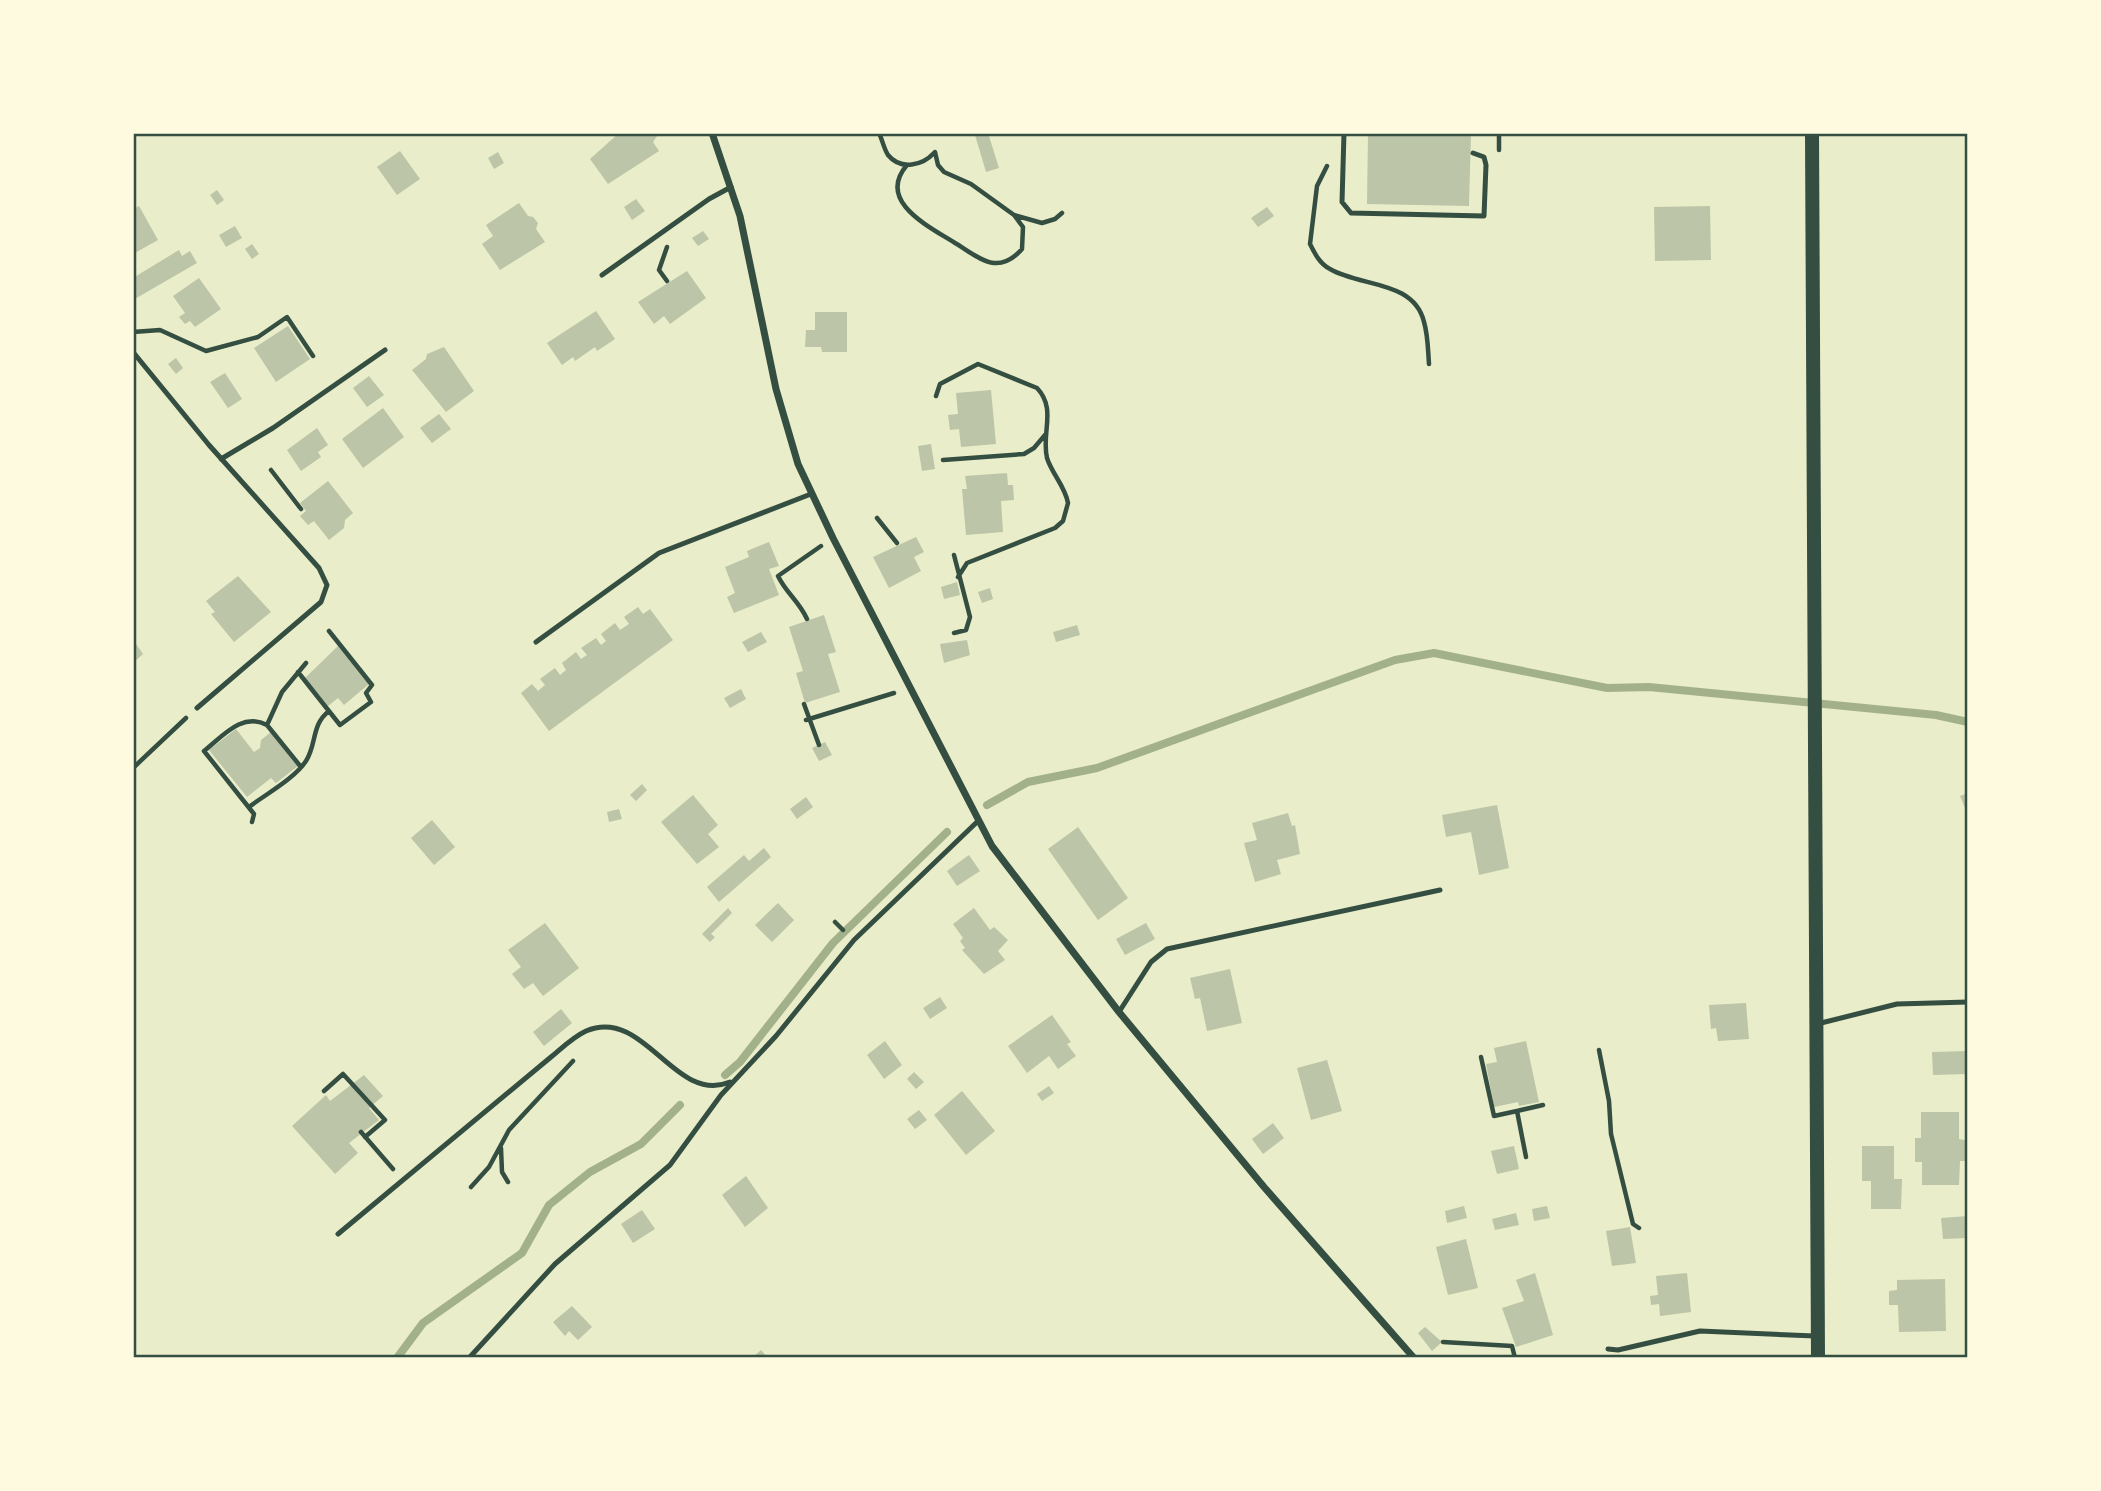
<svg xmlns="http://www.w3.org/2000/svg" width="2101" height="1491" font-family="Cabin,sans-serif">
<rect width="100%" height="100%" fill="#e9edc9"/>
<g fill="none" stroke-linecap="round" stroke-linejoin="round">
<path stroke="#a3b18a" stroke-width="8" d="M 987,805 L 1028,782 L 1097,768 L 1395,660 L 1434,653 L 1607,688 L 1649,687 L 1936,715 L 1968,722
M 725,1075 L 740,1062 L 833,943 L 947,832
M 397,1358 L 423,1323 L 522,1253 L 549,1205 L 590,1172 L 641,1144 L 680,1105"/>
</g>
<path fill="#bcc5a7" d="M 619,133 L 659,133 L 653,142 L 659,151 L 608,184 L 590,159 Z
M 988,133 L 999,168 L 986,172 L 975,135 Z
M 1368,133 L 1471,133 L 1469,206 L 1367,204 Z
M 400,151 L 420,179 L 397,195 L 377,167 Z
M 498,152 L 504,163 L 494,169 L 488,158 Z
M 217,190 L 224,200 L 217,205 L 210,195 Z
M 636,199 L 645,211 L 632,220 L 624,207 Z
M 519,203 L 528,216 L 533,217 L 538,223 L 536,229 L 545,242 L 500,270 L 482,244 L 493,236 L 486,225 Z
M 139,206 L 158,240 L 133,254 L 133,209 Z
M 1710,206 L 1711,260 L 1655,261 L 1654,207 Z
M 1267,207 L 1274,216 L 1258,227 L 1251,218 Z
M 235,226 L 242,238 L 226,247 L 219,235 Z
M 703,231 L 709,239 L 698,246 L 692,238 Z
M 252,244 L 259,254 L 252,259 L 245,249 Z
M 179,250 L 182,256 L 190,251 L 197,263 L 133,300 L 133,278 Z
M 687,271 L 706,298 L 670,324 L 664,316 L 654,324 L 638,302 Z
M 199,278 L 221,309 L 195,327 L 190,321 L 185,324 L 179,317 L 185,313 L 173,296 Z
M 596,311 L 615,339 L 597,351 L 595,347 L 575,361 L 573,357 L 562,365 L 547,343 Z
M 815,312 L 847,312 L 847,352 L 822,352 L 821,347 L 805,347 L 806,330 L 815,330 Z
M 288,326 L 310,359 L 276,382 L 254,348 Z
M 444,347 L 474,391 L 446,412 L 412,370 L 426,359 L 427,354 Z
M 176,358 L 183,368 L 176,374 L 168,364 Z
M 225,373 L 242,399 L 228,408 L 210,382 Z
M 369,376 L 384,395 L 367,407 L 353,388 Z
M 991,390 L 996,444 L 961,447 L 959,429 L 950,430 L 948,415 L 958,414 L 956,393 Z
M 383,408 L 404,437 L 363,468 L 342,439 Z
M 439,414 L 451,429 L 432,443 L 420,428 Z
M 317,428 L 328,445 L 318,452 L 321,457 L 301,471 L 287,450 Z
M 931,444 L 935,469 L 922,471 L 918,446 Z
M 1007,473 L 1008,485 L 1013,485 L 1014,500 L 1001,501 L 1003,532 L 966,535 L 962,489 L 967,489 L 965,476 Z
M 328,481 L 353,513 L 345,520 L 344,528 L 329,540 L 314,521 L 308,525 L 300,516 L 306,511 L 300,503 Z
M 916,537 L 924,552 L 914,557 L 921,571 L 889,588 L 873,557 Z
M 769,542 L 779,566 L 769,569 L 779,595 L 734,613 L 727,597 L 735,593 L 725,567 L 749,557 L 747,551 Z
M 238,576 L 271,612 L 234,642 L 211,614 L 215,612 L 206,601 Z
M 957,582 L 960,595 L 944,599 L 941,587 Z
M 990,588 L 993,599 L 982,603 L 978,592 Z
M 638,607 L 643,614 L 650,609 L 673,640 L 549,731 L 521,693 L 532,684 L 538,691 L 545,685 L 540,679 L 555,668 L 560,675 L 566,670 L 562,663 L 576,652 L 581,659 L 587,655 L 581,648 L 596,638 L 601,645 L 606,641 L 601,634 L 615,623 L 620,630 L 629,624 L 624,617 Z
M 824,615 L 836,652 L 828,654 L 840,692 L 805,703 L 796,673 L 803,671 L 789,627 Z
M 1077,625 L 1080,635 L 1056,642 L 1053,632 Z
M 761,632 L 767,642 L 748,652 L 742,642 Z
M 967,640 L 970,655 L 944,663 L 940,644 Z
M 136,644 L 143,654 L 133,663 L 133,647 Z
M 338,646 L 369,684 L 344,705 L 338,698 L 328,706 L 305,678 Z
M 741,689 L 746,699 L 730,708 L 724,698 Z
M 236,729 L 254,752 L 260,748 L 261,740 L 271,732 L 298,766 L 276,783 L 271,778 L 247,797 L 209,750 Z
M 825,742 L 832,755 L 819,761 L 812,748 Z
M 642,784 L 647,790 L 636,801 L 630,795 Z
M 1968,793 L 1968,807 L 1965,808 L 1960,796 Z
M 693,795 L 718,825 L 708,834 L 719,847 L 697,864 L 661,822 Z
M 806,797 L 813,807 L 797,819 L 790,809 Z
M 1497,805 L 1509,868 L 1479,875 L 1471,832 L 1446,837 L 1442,815 Z
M 619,809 L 622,819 L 609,822 L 607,812 Z
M 1288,813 L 1292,826 L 1295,825 L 1300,854 L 1277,860 L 1281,874 L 1255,882 L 1244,843 L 1257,840 L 1252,823 Z
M 432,820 L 455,847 L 434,865 L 411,838 Z
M 1078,827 L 1128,898 L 1098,920 L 1048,849 Z
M 764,848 L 771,857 L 719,902 L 707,887 L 744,855 L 749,861 Z
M 969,855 L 980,871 L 957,886 L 947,871 Z
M 778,903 L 794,920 L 772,942 L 755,925 Z
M 728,908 L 732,913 L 711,934 L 715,937 L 710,942 L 702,934 Z
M 974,908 L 990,930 L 994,927 L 1008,940 L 998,951 L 1005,960 L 984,974 L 962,950 L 965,948 L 960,941 L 963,938 L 953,924 Z
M 545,923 L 579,968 L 543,996 L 533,983 L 524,989 L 512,974 L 521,967 L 508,950 Z
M 1146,923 L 1155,939 L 1125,955 L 1116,939 Z
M 1230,969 L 1242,1023 L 1207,1031 L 1200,998 L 1195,999 L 1190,978 Z
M 940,997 L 947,1008 L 930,1019 L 923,1008 Z
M 1746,1003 L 1749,1039 L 1718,1041 L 1716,1028 L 1711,1029 L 1709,1005 Z
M 561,1009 L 572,1023 L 544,1046 L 533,1032 Z
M 1052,1015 L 1071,1042 L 1067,1044 L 1076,1056 L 1058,1069 L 1049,1056 L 1027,1073 L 1008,1046 Z
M 885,1041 L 902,1065 L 884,1079 L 867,1055 Z
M 1526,1041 L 1539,1102 L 1519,1106 L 1518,1102 L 1494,1107 L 1486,1064 L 1497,1062 L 1494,1048 Z
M 1968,1051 L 1968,1074 L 1933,1075 L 1932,1052 Z
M 1327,1060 L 1342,1111 L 1311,1120 L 1297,1068 Z
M 914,1072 L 924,1082 L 916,1089 L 907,1079 Z
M 364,1075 L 383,1096 L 369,1108 L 379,1120 L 349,1143 L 358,1153 L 335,1174 L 292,1126 L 326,1095 L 330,1101 Z
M 1049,1086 L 1054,1093 L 1042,1101 L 1037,1094 Z
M 962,1091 L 995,1131 L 966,1155 L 934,1115 Z
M 919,1110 L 927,1120 L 915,1129 L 907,1119 Z
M 1921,1112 L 1959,1112 L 1959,1139 L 1965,1140 L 1965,1161 L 1960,1161 L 1959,1185 L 1922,1185 L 1922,1162 L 1915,1162 L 1915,1138 L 1921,1138 Z
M 1273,1123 L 1284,1138 L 1263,1154 L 1252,1139 Z
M 1514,1146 L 1519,1169 L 1497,1174 L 1491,1151 Z
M 1862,1146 L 1894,1146 L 1894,1179 L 1902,1179 L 1901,1209 L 1871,1209 L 1871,1181 L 1862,1181 Z
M 746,1176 L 768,1208 L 745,1227 L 722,1195 Z
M 1464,1206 L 1467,1218 L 1447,1223 L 1445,1211 Z
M 1547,1206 L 1550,1218 L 1534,1221 L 1532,1209 Z
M 642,1210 L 655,1229 L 633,1243 L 621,1224 Z
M 1516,1213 L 1519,1225 L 1495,1230 L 1492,1219 Z
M 1968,1216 L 1968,1238 L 1943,1239 L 1941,1218 Z
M 1630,1227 L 1636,1263 L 1612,1266 L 1606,1231 Z
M 1466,1239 L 1478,1288 L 1448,1295 L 1436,1247 Z
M 1535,1273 L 1553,1335 L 1516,1347 L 1502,1308 L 1524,1301 L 1516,1280 Z
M 1687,1273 L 1691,1312 L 1660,1316 L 1659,1304 L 1651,1305 L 1650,1296 L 1658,1295 L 1656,1276 Z
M 1945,1279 L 1946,1331 L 1899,1332 L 1898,1305 L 1889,1305 L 1889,1291 L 1897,1290 L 1897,1280 Z
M 572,1306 L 592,1327 L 578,1340 L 569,1331 L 565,1336 L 553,1322 Z
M 1425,1327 L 1442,1342 L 1432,1351 L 1418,1333 Z
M 761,1350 L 768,1358 L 752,1358 Z"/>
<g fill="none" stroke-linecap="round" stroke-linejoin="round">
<path stroke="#344e41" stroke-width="4.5" d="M 879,133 C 882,139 884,149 888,155 C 901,171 923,165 934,153
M 1499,150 L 1499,133
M 935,152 L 938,165 L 944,172 L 971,184 L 1014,215 L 1042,223 L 1055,219 L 1062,213
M 907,165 C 876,201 928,226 955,243 C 966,249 981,262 994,263 C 1006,264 1015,257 1022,249 L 1023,227 L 1014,215
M 1327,166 L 1317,186 L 1310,244 C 1315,254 1320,264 1330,269 C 1360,287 1414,280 1424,322 C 1428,335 1428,351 1429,364
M 667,281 L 659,270 L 667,247
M 133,332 L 160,330 L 206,351 L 258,337 L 287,317 L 313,356
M 936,396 L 940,384 L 978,364 L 1037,388 C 1057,409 1041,433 1047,458 C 1052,474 1065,486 1068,503 L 1063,521 L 1055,528 L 967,563 L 958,577
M 943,460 L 1024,454 L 1034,448 L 1045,435
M 271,470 L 301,509
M 877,518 L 897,543
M 807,619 C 799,601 786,593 778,576 L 821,546
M 954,633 L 966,630 L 970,617 L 954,555
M 298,672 L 340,725 L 371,702 L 366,693 L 372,685 L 329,631
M 804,704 L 819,745
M 806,720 L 894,693
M 267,725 L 301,767
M 133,768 L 186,718
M 249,807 C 266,794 294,779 306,761 C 317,744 311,725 329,711
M 252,822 L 254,814 L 204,751 C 223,736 242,712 267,725 L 282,692 L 306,663
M 835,922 L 843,930
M 1599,1050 L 1609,1101 L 1611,1134 L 1633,1224 L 1639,1228
M 1481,1057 L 1494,1116 L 1517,1111 L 1526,1157
M 324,1091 L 343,1074 L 385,1120 L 365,1137
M 1517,1111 L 1543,1105
M 361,1132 L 393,1169
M 501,1148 L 502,1172 L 508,1182
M 471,1187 L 489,1167 L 509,1130 L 573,1061
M 1443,1342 L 1512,1346 L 1515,1358"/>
<path stroke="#344e41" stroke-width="5" d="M 1344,133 L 1342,202 L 1351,213 L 1484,216 L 1486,165 L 1484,157 L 1473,153
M 602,275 L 709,199 L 731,187
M 133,352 L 209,445 L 319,568 L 327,585 L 321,602 L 197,708
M 221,459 L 273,428 L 385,350
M 536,642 L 659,553 L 811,494
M 1119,1012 L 1151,962 L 1167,949 L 1440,890
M 1817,1024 L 1897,1004 L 1968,1002
M 338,1234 L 551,1057 C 562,1048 573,1037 586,1031 C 645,1006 674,1105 730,1082
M 1608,1349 L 1618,1350 L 1700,1331 L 1815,1336
M 469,1358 L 555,1264 L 670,1165 L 721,1095 L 776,1036 L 854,940 L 978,821"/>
<path stroke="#344e41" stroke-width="7" d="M 712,133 L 740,216 L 776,389 L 798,464 L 833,538 L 992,846 L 1119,1012 L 1264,1187 L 1414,1358"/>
<path stroke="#344e41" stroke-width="14" d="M 1812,133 L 1818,1358"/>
</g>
<rect width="2101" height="1491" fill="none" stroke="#fefae0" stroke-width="270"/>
<rect x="135" y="135" width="1831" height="1221" fill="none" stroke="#344e41" stroke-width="2.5"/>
</svg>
